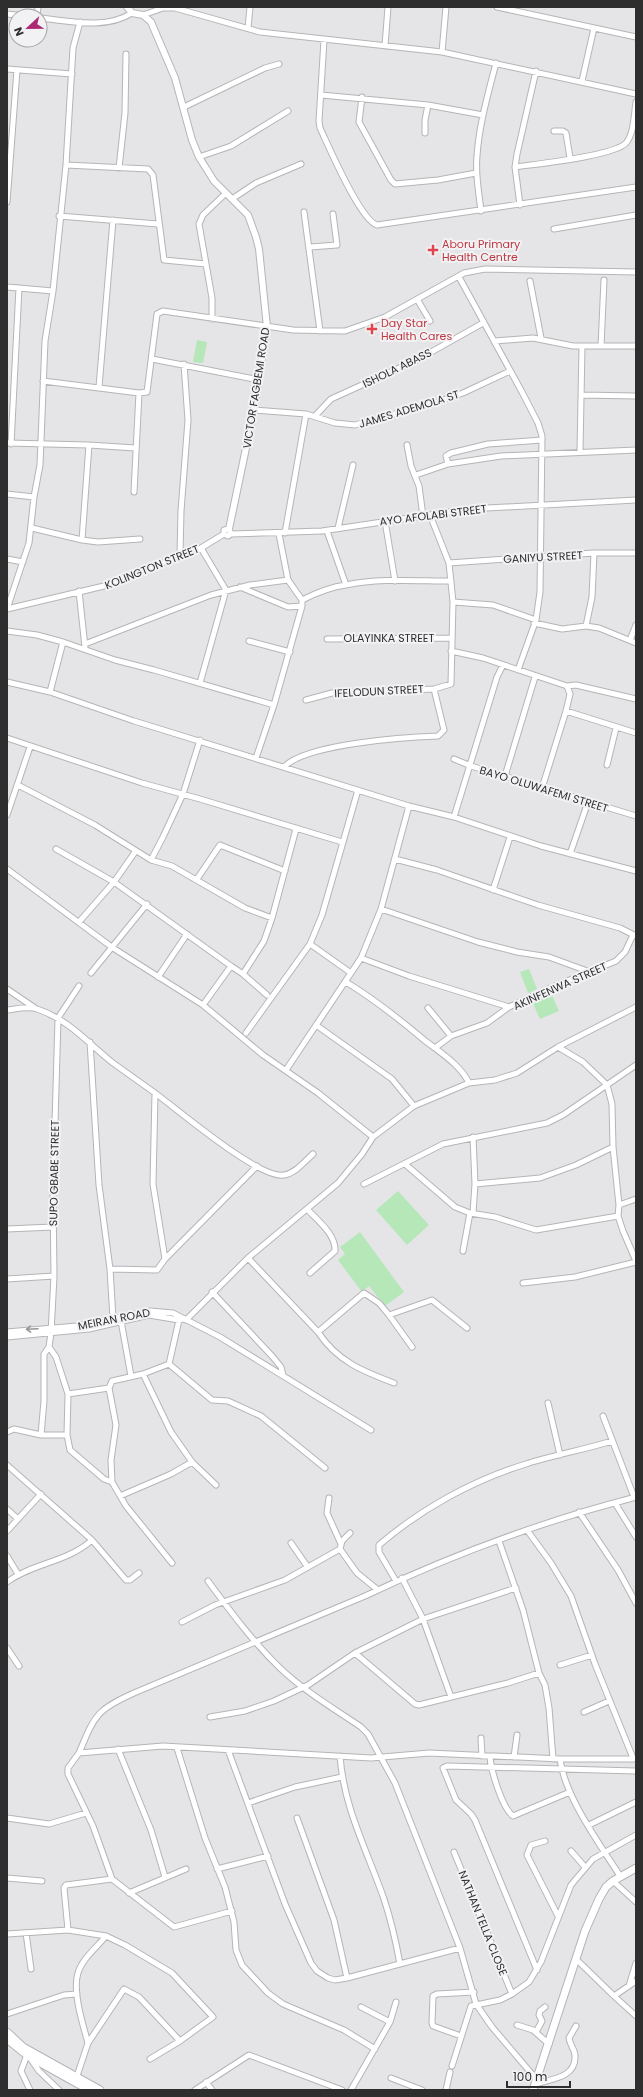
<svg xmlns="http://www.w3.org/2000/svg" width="643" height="2097" font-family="Poppins,sans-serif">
<rect width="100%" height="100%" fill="#e5e5e8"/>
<path fill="#b5e7b9" d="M 197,340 L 207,342 L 203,363 L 193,362 Z
M 529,969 L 537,989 L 528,993 L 520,972 Z
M 550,991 L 559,1011 L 540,1019 L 531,999 Z
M 398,1191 L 429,1225 L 407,1245 L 376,1210 Z
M 360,1232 L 404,1292 L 385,1306 L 369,1286 L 362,1292 L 338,1260 L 345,1254 L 340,1247 Z"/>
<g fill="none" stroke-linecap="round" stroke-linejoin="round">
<g stroke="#b5b5b8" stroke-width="7">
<path id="minor" d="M 497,7 L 636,37
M 7,14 L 25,16
M 143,15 L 163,8 L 175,8 L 260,32 L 442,52 L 636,94
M 37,16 L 38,7
M 40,18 C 70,21 105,30 132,13
M 248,28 L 250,7
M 324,40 L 319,121 L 320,128 C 329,147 360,220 377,225 L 636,187
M 385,46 L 388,7
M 442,52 L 446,7
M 7,69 L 72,74
M 582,81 L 594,28
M 321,95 L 428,105 L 483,115
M 362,97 L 359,122 L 391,180 L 395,184 L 438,180 L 476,173
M 184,107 L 265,68 L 279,64
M 554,131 L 563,131 L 566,133 L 570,158
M 425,133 L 425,120 L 428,105
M 199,157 L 231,146 L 288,111
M 66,165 L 148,169 L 153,175 L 164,260 L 206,264
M 515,167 C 536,164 614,156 626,143 C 634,134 634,115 636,102
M 119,168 L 125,113 L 126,54
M 232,199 L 256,183 L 301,164
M 7,202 L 17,70
M 520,205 L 515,167 L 517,154 L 536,71
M 481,211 C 479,193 475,174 477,156 C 479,125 488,94 496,63
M 304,212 L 320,331
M 59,216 L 158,224
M 554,229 L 636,215
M 310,247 L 337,245 L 333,214
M 459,277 L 522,392 L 538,423 L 542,436 L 540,592 L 536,620 L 518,670
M 530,281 L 541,338
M 7,287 L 53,291
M 417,299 L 430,321
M 212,319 L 212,298 L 199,224 L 203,215 L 226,193
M 495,341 L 533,338 L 573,346 L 636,346
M 601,346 L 604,280
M 152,359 L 259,380
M 43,381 L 139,393 L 147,392 L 157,314 L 163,311 L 293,330 L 345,331 L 385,317 L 464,273 L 485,269 L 636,272
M 99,387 L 113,220
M 582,395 L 636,396
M 254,410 L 306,414 L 335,423 L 355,425 L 437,402 L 463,393 L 510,371
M 315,416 L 331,399 L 417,360 L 483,323
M 7,443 L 89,445 L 135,448
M 11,444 L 19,288
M 407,445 L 411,466 L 419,486 L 423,516
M 580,451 L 582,346
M 448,464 L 446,456 L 451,453 L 488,444 L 542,440
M 416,475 L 448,464 L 501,456 L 636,450
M 134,492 L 139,393
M 7,494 L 34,497
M 385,521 L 395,581
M 32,528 L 82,540 L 98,542 L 140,539
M 338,528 L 353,465
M 327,531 L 346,585
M 285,533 L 306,414
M 231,534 L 229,529 L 224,530 L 224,534 L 228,536 L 231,534 L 322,531 L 469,509 L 636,500
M 279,534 L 288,580
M 82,540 L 89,445
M 180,555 L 181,511 L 188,420 L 184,364
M 7,559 L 23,562
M 449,563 L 594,553 L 636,553
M 240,587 L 288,607 L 302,606
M 79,591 L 85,647
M 302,600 C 316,593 330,587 346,585 C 380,578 417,581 451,581
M 453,602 L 493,605 L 536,620
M 7,609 L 29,543 L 34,497 L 40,465 L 45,341 L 53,291 L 66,165 L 73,48 L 80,22
M 7,609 L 104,586 L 201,548 L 224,534
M 534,623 L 562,629 L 586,626 L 599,628 L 636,643
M 586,626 L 592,597 L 594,553
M 7,631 L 37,635 L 63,642 L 115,660 L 154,670 L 274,705
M 327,639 L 451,638
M 630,640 L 636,625
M 249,641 L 290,652
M 85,644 L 211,595 L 250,585 L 288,580 L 302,600 L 302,606 L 274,705 L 256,758
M 451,651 L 483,658 L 567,686 L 576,685 L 636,699
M 7,682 L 50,692 L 134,721 L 409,806 L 454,817 L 541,846 L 636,871
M 200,683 L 226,590 L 201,548
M 50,692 L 63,642
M 306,700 L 332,693 L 434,689 L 451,684 L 453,602 L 449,563 L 430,515
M 566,711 L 636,733
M 7,738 L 142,783 L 200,799 L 342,842
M 454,759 L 471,766 L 636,816
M 607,765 L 616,728
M 284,767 C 305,744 406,737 438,736 L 444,730 L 434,689
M 505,776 L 535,677
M 18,785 L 95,825 L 151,860 L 163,837 L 183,794 L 200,740
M 542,788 L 566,711 L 570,694 L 567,686
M 7,815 L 30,747
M 454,817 L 497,677 L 503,665
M 56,849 L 114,882 L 79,922
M 135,852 L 114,882 L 231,966
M 570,854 L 588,802
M 395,859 L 437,870 L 538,905 L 620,928 L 636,936
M 151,860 L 172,866 L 245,908 L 272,918
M 7,869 L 113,948 L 203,1005 L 263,1055 L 318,1093 L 373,1137
M 197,879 L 220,845 L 285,871
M 493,890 L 510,837
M 381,909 L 478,942 L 517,952 L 549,957 L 590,972
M 310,944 L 351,973
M 361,958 L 409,976 L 509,1007
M 91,973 L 147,904
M 158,977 L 187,934
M 346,982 C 374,999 398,1018 423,1039 C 439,1052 460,1064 469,1083
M 7,989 L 35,1008
M 267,995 L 243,974 L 264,941 L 272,918 L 296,829
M 203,1005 L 231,966 L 243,974
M 428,1008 L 451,1036
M 7,1010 C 16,1009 29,1006 37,1009 C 68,1019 88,1043 113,1063 C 127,1073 141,1083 155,1093 C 177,1109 260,1180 284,1175 C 296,1173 305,1161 313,1154
M 316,1025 L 392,1079 L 414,1106
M 246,1033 L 310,944 L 322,915 L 358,790
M 90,1042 L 99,1185 L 110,1269 L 113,1318
M 558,1047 L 583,1062 L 607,1085 L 612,1104 L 613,1147 L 619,1205 L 618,1216 L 623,1231 L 636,1261
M 435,1048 L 451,1036 L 487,1023 L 509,1007 L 555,986 L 616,961 L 625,952 L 633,935
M 286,1070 L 361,958 L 381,909 L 409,806
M 155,1093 L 153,1184 L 165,1259
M 473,1137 L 475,1184 L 473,1213
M 405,1164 L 455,1207 L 470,1213 L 495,1217 L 536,1230 L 618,1216
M 364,1184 L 443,1144 L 547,1123 L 563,1115 L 636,1065
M 475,1184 L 540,1178 L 576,1165 L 613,1147
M 619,1205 L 636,1199
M 307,1209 C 317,1220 336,1234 335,1251 L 310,1273
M 7,1229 L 53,1227
M 463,1251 L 470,1213
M 248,1258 L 318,1332 L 364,1293 L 379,1303 L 389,1315 L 432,1300 L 467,1328
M 110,1269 L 157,1270 L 165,1259 L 257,1166
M 7,1279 L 54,1276
M 523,1283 L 575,1277 L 636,1262
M 212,1292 L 272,1356 L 281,1367 L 283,1375
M 389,1315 L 412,1347
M 186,1320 L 248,1258 L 338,1183 L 362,1154 L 373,1137 L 414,1106 L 469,1083 L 495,1080 L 517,1073 L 558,1047 L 636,1007
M 121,1321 L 131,1376
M 7,1332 L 77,1326 L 150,1311 L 173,1313 L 220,1337 L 371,1430
M 318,1332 C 337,1361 362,1371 394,1383
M 7,1337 L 89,1329 L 149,1315 L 179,1320 L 184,1319
M 49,1347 L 56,1357 L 68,1394 L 67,1435 L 70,1450 L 104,1479 L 112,1482
M 169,1364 L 212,1400 L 228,1401 L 261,1416 L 325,1468
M 169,1364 L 179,1320
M 143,1374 L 171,1432 L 192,1462 L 216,1485
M 109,1388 L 116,1425 L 111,1460 L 112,1482 L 126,1506 L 172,1563
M 68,1394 L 109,1388 L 112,1381 L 143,1374 L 169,1364
M 548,1403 L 560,1455
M 603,1416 L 634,1497
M 7,1432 L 14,1429 L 41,1435 L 44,1401 L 44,1354 L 49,1347 L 51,1333 L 54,1276 L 53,1193 L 58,1018 L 79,986
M 41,1435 L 67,1435
M 7,1465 L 92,1540 L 126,1580 L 130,1580 L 139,1573
M 120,1496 L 171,1474 L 192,1462
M 329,1498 L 327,1513 L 341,1544
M 615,1503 L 636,1537
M 7,1509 L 18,1519
M 579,1512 L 618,1570 L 636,1603
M 527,1530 L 551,1563 L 571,1596 L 595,1664 L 633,1758
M 7,1531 L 41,1494
M 499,1541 L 523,1610 L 539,1673 L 545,1685 L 549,1708 L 553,1759
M 291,1543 L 307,1566
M 340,1549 L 357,1573 L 378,1590
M 7,1556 L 18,1574
M 402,1578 L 423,1619 L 451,1697
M 208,1581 C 230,1611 253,1642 280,1668 C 304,1691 333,1708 361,1727 L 368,1734 L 395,1783 L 460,1948 L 476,2004 L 492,2027 L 537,2080
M 396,1581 L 379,1552 L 379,1545 C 421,1509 473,1480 526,1464 C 554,1455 583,1450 612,1441
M 7,1582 C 33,1563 68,1562 92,1540
M 182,1622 L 215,1605 L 285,1580 L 340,1549 L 342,1541 L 350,1533
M 7,1648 L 19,1666
M 355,1653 L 415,1704 L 419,1705 L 508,1683 L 539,1673
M 560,1665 L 592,1655
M 584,1712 L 609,1701
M 210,1717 L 245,1711 L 274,1701 L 308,1685 L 355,1653 L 423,1619 L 516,1588
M 481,1738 L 482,1756
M 177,1748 L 205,1838 L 225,1887 L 234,1922 L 236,1950 L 242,1965 L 268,1993 L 283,2004 L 344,2030 L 375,2049
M 118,1749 L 151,1830 L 165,1877
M 228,1750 L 285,1904 L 311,1963 L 317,1971 L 328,1978 L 335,1980 L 347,1978 L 460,1948
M 79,1753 C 95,1715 96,1710 134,1693 L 365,1596 C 452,1555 543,1521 636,1497
M 340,1756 C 344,1809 367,1850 384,1899 C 391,1920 396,1942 400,1964
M 490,1757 C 491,1770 502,1808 513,1816 L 570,1792
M 514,1757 L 517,1735
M 560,1759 C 565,1797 599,1843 620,1876
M 248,1803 L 295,1787 L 342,1777
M 7,1818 L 49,1824 L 86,1813
M 297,1818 L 334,1920 L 347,1978
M 589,1825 L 636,1802
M 545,1841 L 531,1845 L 527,1855 L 558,1916
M 571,1851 L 585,1867
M 454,1852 L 512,1994
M 217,1869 L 268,1856
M 7,1878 L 42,1881
M 613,1881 L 636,1902
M 129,1893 L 186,1869
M 232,1911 L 174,1927 L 112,1879 L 93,1826 L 68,1774 L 68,1768 L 79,1753 L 163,1746 L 371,1758 L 429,1753 L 560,1759 L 636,1759
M 68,1930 L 64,1888 L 66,1885 L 112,1879
M 26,1933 L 31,1969
M 7,1934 L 68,1930 L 106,1936 L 125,1945 L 172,1973 L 213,2017 L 180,2041 L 150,2059
M 576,1959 L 614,1996 L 636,1981
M 537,1970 L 475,1820 L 471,1814 L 456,1800 L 443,1768 L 447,1766 L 636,1771
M 629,1986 L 636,1963
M 614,1996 L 636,2016
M 361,2007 L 390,2022
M 7,2014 L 64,1995 L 77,1994
M 517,2025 L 533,2030 L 549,2044
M 536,2032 L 542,2021 L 539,2015 L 540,2011 L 545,2007
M 461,2036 L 433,2026 L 432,2023 L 433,1996 L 437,1994 L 474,1992
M 88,2043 C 83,2025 72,1991 78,1973 C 82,1959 97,1947 106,1936
M 27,2055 L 21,2071 L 30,2090
M 30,2058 L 39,2071 L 59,2090
M 452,2066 L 471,2006 L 500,2000 L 512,1994 L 529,1982 L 541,1962 L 571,1885 L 593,1859 L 636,1835
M 77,2076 L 88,2043 L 124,1989 L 139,1997 L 180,2041
M 391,2078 L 422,2090
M 206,2082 L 212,2090
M 535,2084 C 551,2079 576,2078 575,2056 C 575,2050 570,2045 569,2038 L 576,2026
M 195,2090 L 249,2055 L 342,2090
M 351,2090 L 390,2022 L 396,2002
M 446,2090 L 450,2072"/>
</g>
<g stroke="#b5b5b8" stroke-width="8">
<path id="tertiary" d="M 127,7 L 132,13 L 143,15 L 151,22 L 175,78 L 192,140 L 199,157 L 214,181 L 248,215 L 256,237 L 259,249 L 267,327 L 254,410 L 229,529"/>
</g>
<g stroke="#b5b5b8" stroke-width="9">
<path id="secondary" d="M 7,2032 L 23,2047 L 100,2090
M 7,2039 L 28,2056 L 89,2090
M 533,2090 L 585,1931 L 599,1899 L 606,1887 L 613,1881 L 636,1868"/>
</g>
<use href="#minor" stroke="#fff" stroke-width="5"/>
<use href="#tertiary" stroke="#fff" stroke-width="6"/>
<use href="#secondary" stroke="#fff" stroke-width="7"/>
</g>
<defs><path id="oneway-shaft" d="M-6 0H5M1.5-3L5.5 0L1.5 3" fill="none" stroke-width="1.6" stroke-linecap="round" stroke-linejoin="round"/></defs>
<use stroke="#969697" href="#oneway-shaft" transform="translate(32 1329) rotate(177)"/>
<g fill="#e0444e" stroke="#f2f2f5" stroke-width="1.5">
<path d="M431 244h4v4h4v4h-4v4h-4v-4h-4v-4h4z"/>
<path d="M370 323h4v4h4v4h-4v4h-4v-4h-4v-4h4z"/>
</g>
<g text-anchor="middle" stroke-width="4" stroke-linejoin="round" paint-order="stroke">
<g font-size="11" fill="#be3a42" stroke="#f2f2f5" text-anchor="start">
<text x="442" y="248">Aboru Primary<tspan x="442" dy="13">Health Centre</tspan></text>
<text x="381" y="327">Day Star<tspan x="381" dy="13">Health Cares</tspan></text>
</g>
<g font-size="11" fill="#2e2e2f" stroke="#f2f2f5">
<text transform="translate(397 368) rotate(-26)" y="4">ISHOLA ABASS</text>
<text transform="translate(256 388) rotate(-81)" y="4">VICTOR FAGBEMI ROAD</text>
<text transform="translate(409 409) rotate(-17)" y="4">JAMES ADEMOLA ST</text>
<text transform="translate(433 515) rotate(-7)" y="4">AYO AFOLABI STREET</text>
<text transform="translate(543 557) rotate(-3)" y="4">GANIYU STREET</text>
<text transform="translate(152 567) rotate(-22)" y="4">KOLINGTON STREET</text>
<text x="389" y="642">OLAYINKA STREET</text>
<text transform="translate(379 691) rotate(-3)" y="4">IFELODUN STREET</text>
<text transform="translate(544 789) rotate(17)" y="4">BAYO OLUWAFEMI STREET</text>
<text transform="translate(560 986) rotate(-24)" y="4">AKINFENWA STREET</text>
<text transform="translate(54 1173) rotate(-89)" y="4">SUPO GBABE STREET</text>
<text transform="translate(114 1319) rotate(-11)" y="4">MEIRAN ROAD</text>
<text transform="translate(483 1923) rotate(68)" y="4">NATHAN TELLA CLOSE</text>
</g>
</g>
<rect width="643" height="2097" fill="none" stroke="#2e2e2f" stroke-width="16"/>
<g transform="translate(28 28) rotate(248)"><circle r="19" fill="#f2f2f5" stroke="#a4a4a6"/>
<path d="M0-3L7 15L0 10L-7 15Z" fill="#ac2973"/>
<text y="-6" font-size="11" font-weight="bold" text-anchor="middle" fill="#2e2e2f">N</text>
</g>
<path d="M507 2081v6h63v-6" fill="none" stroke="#2e2e2f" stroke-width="2"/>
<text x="513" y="2081" font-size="12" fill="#2e2e2f" stroke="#f2f2f5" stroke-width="3" paint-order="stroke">100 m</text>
</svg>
